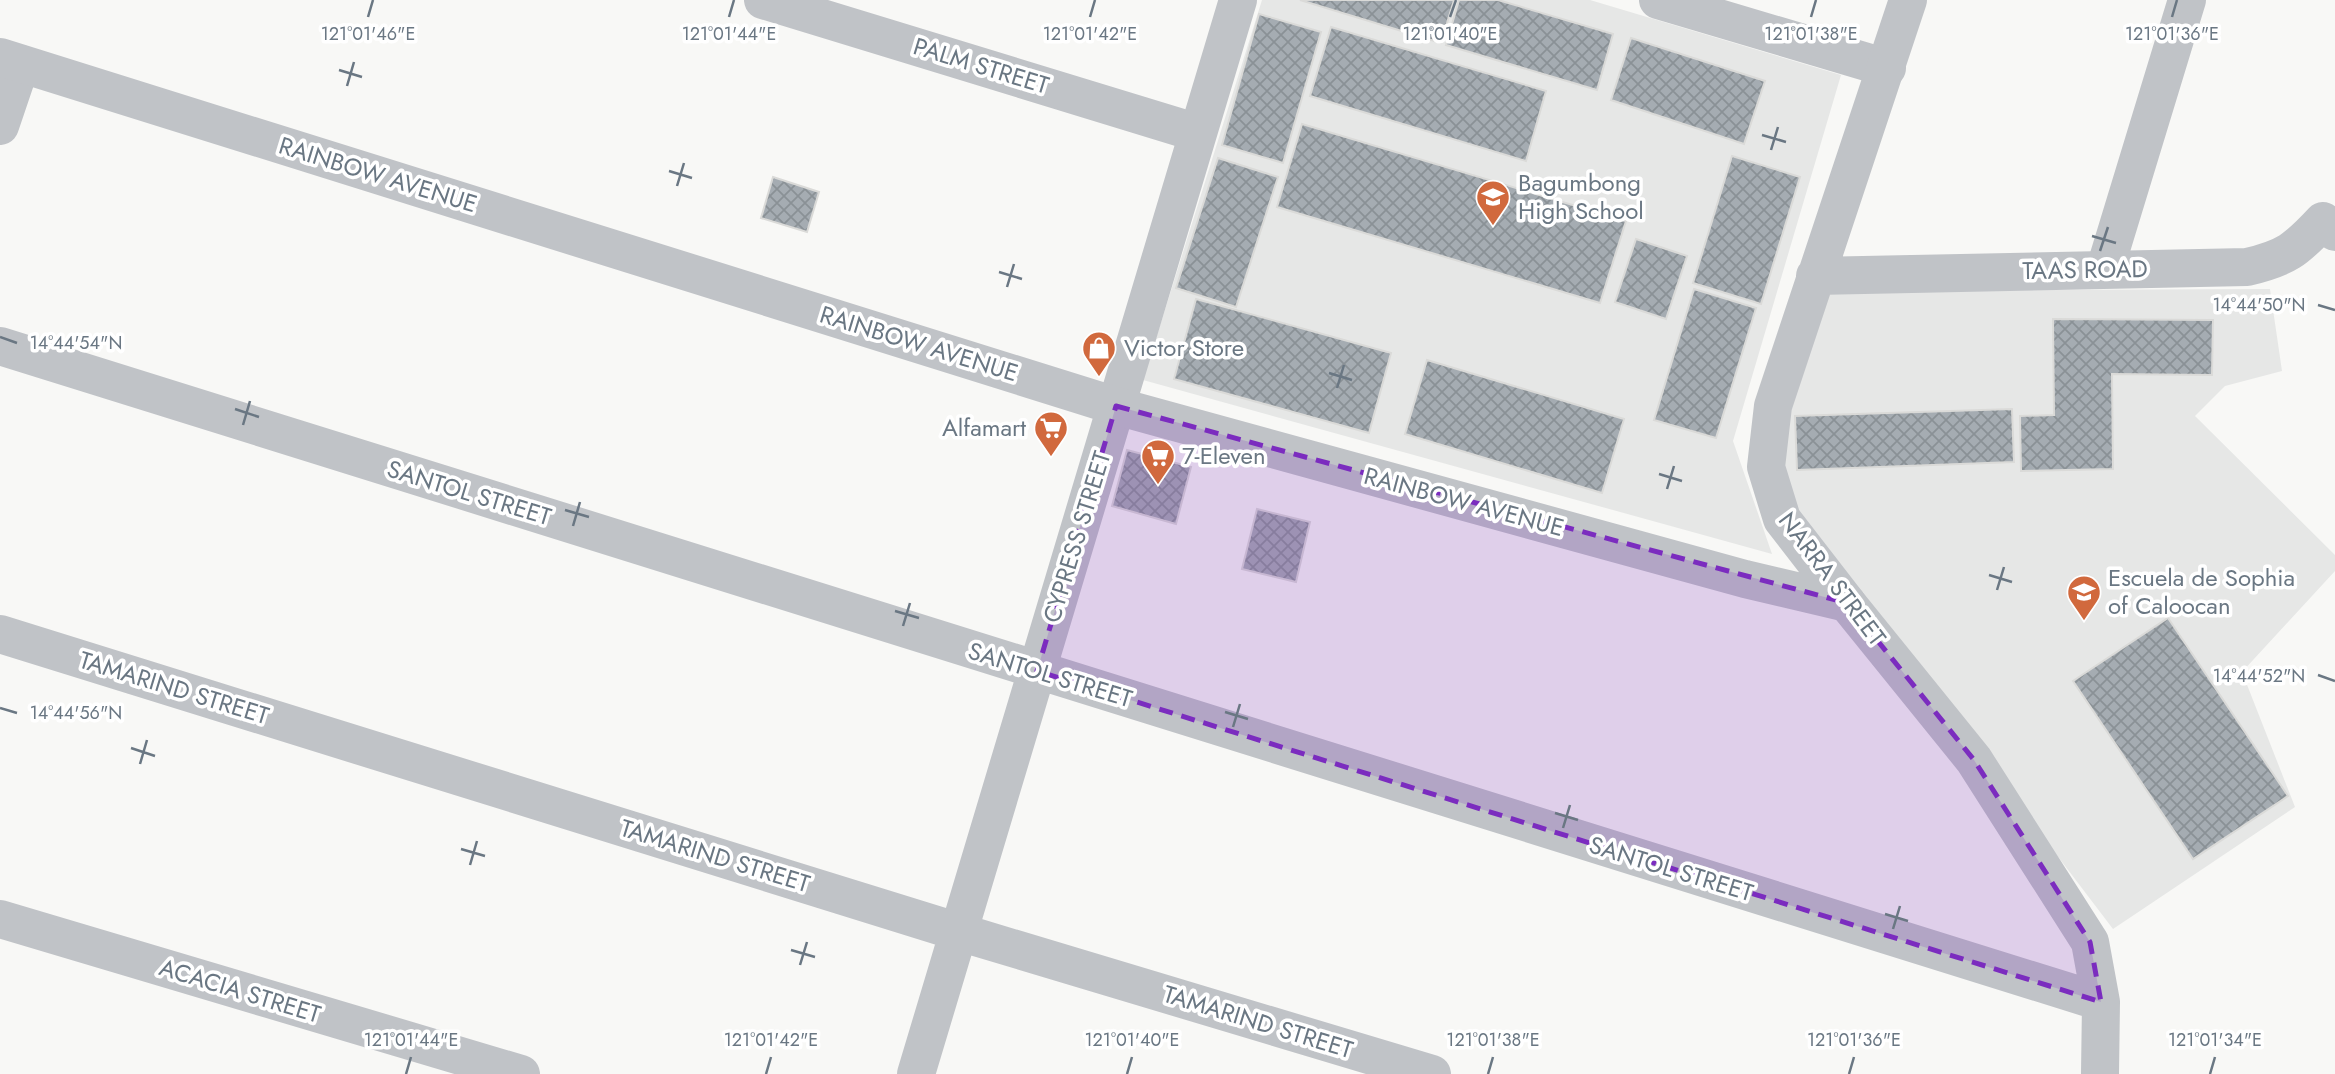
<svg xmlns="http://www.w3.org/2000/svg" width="2335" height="1074" font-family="Jost,sans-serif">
<defs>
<pattern id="building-cross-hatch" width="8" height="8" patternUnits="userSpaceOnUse" patternTransform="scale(1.75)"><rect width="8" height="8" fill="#a5acb2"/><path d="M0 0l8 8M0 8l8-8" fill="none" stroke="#8a9196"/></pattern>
</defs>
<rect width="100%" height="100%" fill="#f8f8f6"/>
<path fill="#e6e7e6" d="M 1262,0 L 1590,0 L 1841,75 L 1733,441 L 1772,554 L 1143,380 Z
M 2270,289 L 2282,371 L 2225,386 L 2195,416 L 2335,555 L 2335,571 L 2242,672 L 2295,807 L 2113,929 L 1800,517 L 1781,465 L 1790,410 L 1826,291 Z"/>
<path fill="url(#building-cross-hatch)" stroke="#dadad8" stroke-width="2" d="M 1300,0 L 1454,0 L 1441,43 Z
M 1459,0 L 1498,0 L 1613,34 L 1597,90 L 1446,45 Z
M 1259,14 L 1321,32 L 1283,163 L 1222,145 Z
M 1331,27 L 1546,91 L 1526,161 L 1310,96 Z
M 1631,38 L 1765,81 L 1744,144 L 1611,100 Z
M 1302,124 L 1626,221 L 1600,303 L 1277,207 Z
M 1732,156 L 1800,177 L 1761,304 L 1693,283 Z
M 1218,158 L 1278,177 L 1236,307 L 1176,288 Z
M 773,177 L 819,192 L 807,232 L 761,218 Z
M 1636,239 L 1687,256 L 1666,319 L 1615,302 Z
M 1694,289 L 1756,308 L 1716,438 L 1654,420 Z
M 1196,299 L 1391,353 L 1369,433 L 1174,379 Z
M 2053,319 L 2213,320 L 2212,375 L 2112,374 L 2113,469 L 2021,471 L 2020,416 L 2054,415 Z
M 1427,360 L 1624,419 L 1602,493 L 1405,434 Z
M 2012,409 L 2014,462 L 1797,470 L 1795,416 Z
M 1127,450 L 1191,467 L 1176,524 L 1112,506 Z
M 1257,509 L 1310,522 L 1296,582 L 1242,569 Z
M 2168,618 L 2288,796 L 2193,859 L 2073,681 Z"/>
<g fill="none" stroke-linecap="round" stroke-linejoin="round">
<path stroke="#c0c3c7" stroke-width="38" d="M 763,0 L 1198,133
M 1658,0 L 1887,68
M 0,126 L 21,64
M 2105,269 L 2187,0
M 0,346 L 2101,1002
M 1847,603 L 1974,760 L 2090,942 L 2101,1002 L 2100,1074
M 0,634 L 959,932 L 1432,1074
M 0,919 L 521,1074
M 916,1074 L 1238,0"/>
<path stroke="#c0c3c7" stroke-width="38" d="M 0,57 L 1116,406 L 1745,579 L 1847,603
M 1815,276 L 2247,267 C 2286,258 2296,250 2323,221 L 2335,232
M 1847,603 L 1782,519 L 1766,467 L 1773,406 L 1908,0"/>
</g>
<path fill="#7b2cbf" fill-opacity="0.2" stroke="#7b2cbf" stroke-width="5" stroke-dasharray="14 9" stroke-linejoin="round" d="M 1116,406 L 1847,603 L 1974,760 L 2090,942 L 2101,1002 L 1037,671 Z"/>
<path fill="none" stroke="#6a7783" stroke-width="2.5" d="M 368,17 L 373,0M 729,17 L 734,0M 1090,17 L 1095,0M 1450,17 L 1456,0M 1811,17 L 1816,0M 2172,17 L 2177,0M 339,70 L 362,77M 347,86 L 354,62M 1762,135 L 1786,142M 1771,150 L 1778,127M 669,171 L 692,178M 677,186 L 684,163M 2092,236 L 2116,243M 2100,251 L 2108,227M 999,272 L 1022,279M 1007,287 L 1014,264M 2318,305 L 2335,310M 0,337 L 17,343M 1329,373 L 1352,380M 1337,388 L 1344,365M 235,409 L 259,417M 243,425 L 250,401M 1659,474 L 1682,481M 1667,489 L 1674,466M 565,510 L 589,517M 573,526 L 580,502M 1989,575 L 2012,582M 1997,590 L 2004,567M 895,611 L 919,618M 903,626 L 910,603M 2318,675 L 2335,681M 0,708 L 17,713M 1225,712 L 1248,719M 1233,727 L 1240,704M 131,748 L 155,756M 140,764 L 147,740M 1555,813 L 1578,820M 1563,828 L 1570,805M 461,849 L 485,856M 470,865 L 477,841M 1885,914 L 1908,921M 1893,929 L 1900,906M 791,950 L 815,957M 800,965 L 807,942M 406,1074 L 411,1057M 766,1074 L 771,1057M 1127,1074 L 1132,1057M 1488,1074 L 1493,1057M 1849,1074 L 1854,1057M 2210,1074 L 2215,1057"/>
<defs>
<g id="school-pin" transform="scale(1.75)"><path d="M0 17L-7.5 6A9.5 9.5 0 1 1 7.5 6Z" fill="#d1693d" stroke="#fff"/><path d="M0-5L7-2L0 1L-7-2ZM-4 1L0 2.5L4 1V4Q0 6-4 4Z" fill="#fff"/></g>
<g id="shop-pin" transform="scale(1.75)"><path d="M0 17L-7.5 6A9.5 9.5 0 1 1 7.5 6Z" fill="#d1693d" stroke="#fff"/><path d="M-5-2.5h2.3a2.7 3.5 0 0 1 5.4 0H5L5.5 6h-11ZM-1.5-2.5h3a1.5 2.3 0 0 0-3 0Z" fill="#fff"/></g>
<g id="supermarket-pin" transform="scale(1.75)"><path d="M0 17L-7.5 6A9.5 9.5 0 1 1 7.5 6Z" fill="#d1693d" stroke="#fff"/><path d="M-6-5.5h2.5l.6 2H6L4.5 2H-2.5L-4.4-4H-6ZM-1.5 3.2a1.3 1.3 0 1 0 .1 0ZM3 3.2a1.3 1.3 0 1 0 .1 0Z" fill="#fff"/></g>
</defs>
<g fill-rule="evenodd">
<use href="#school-pin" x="1493" y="197"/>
<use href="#shop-pin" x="1099" y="348"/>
<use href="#supermarket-pin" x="1051" y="428"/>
<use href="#supermarket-pin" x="1158" y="456"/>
<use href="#school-pin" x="2084" y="592"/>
</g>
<g text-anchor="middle" stroke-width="7" stroke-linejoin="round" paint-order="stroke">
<g font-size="24" fill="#6a7783" stroke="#fff">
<text transform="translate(981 66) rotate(17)" y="8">PALM STREET</text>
<text transform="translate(378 175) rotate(17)" y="8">RAINBOW AVENUE</text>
<text transform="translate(2085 270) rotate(-1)" y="8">TAAS ROAD</text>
<text transform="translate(919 344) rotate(17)" y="8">RAINBOW AVENUE</text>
<text transform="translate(469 493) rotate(17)" y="8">SANTOL STREET</text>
<text transform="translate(1464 502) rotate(15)" y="8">RAINBOW AVENUE</text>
<text transform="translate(1077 537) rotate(-73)" y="8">CYPRESS STREET</text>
<text transform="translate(1832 579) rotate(53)" y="8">NARRA STREET</text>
<text transform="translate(1050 675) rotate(17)" y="8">SANTOL STREET</text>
<text transform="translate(174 688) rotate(17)" y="8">TAMARIND STREET</text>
<text transform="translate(715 856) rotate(17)" y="8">TAMARIND STREET</text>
<text transform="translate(1671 869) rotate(17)" y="8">SANTOL STREET</text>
<text transform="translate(240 991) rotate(17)" y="8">ACACIA STREET</text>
<text transform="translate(1258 1022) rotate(17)" y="8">TAMARIND STREET</text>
</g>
<g font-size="24" fill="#6a7783" stroke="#fff" text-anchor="start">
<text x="1518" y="191">Bagumbong<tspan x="1518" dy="28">High School</tspan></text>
<text x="1124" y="356">Victor Store</text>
<text x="1026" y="436" text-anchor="end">Alfamart</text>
<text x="1182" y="464">7-Eleven</text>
<text x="2108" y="586">Escuela de Sophia<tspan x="2108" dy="28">of Caloocan</tspan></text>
</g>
</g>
<g font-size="18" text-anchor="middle" fill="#6a7783" stroke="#fff" stroke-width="7" stroke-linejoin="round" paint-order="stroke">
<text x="368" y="40">121°01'46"E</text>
<text x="729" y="40">121°01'44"E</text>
<text x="1090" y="40">121°01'42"E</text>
<text x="1450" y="40">121°01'40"E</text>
<text x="1811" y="40">121°01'38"E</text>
<text x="2172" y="40">121°01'36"E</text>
<text x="2259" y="311">14°44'50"N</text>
<text x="76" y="349">14°44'54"N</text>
<text x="2259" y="682">14°44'52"N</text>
<text x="76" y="719">14°44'56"N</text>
<text x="411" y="1046">121°01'44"E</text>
<text x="771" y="1046">121°01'42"E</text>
<text x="1132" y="1046">121°01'40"E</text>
<text x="1493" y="1046">121°01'38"E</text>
<text x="1854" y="1046">121°01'36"E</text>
<text x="2215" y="1046">121°01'34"E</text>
</g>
</svg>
